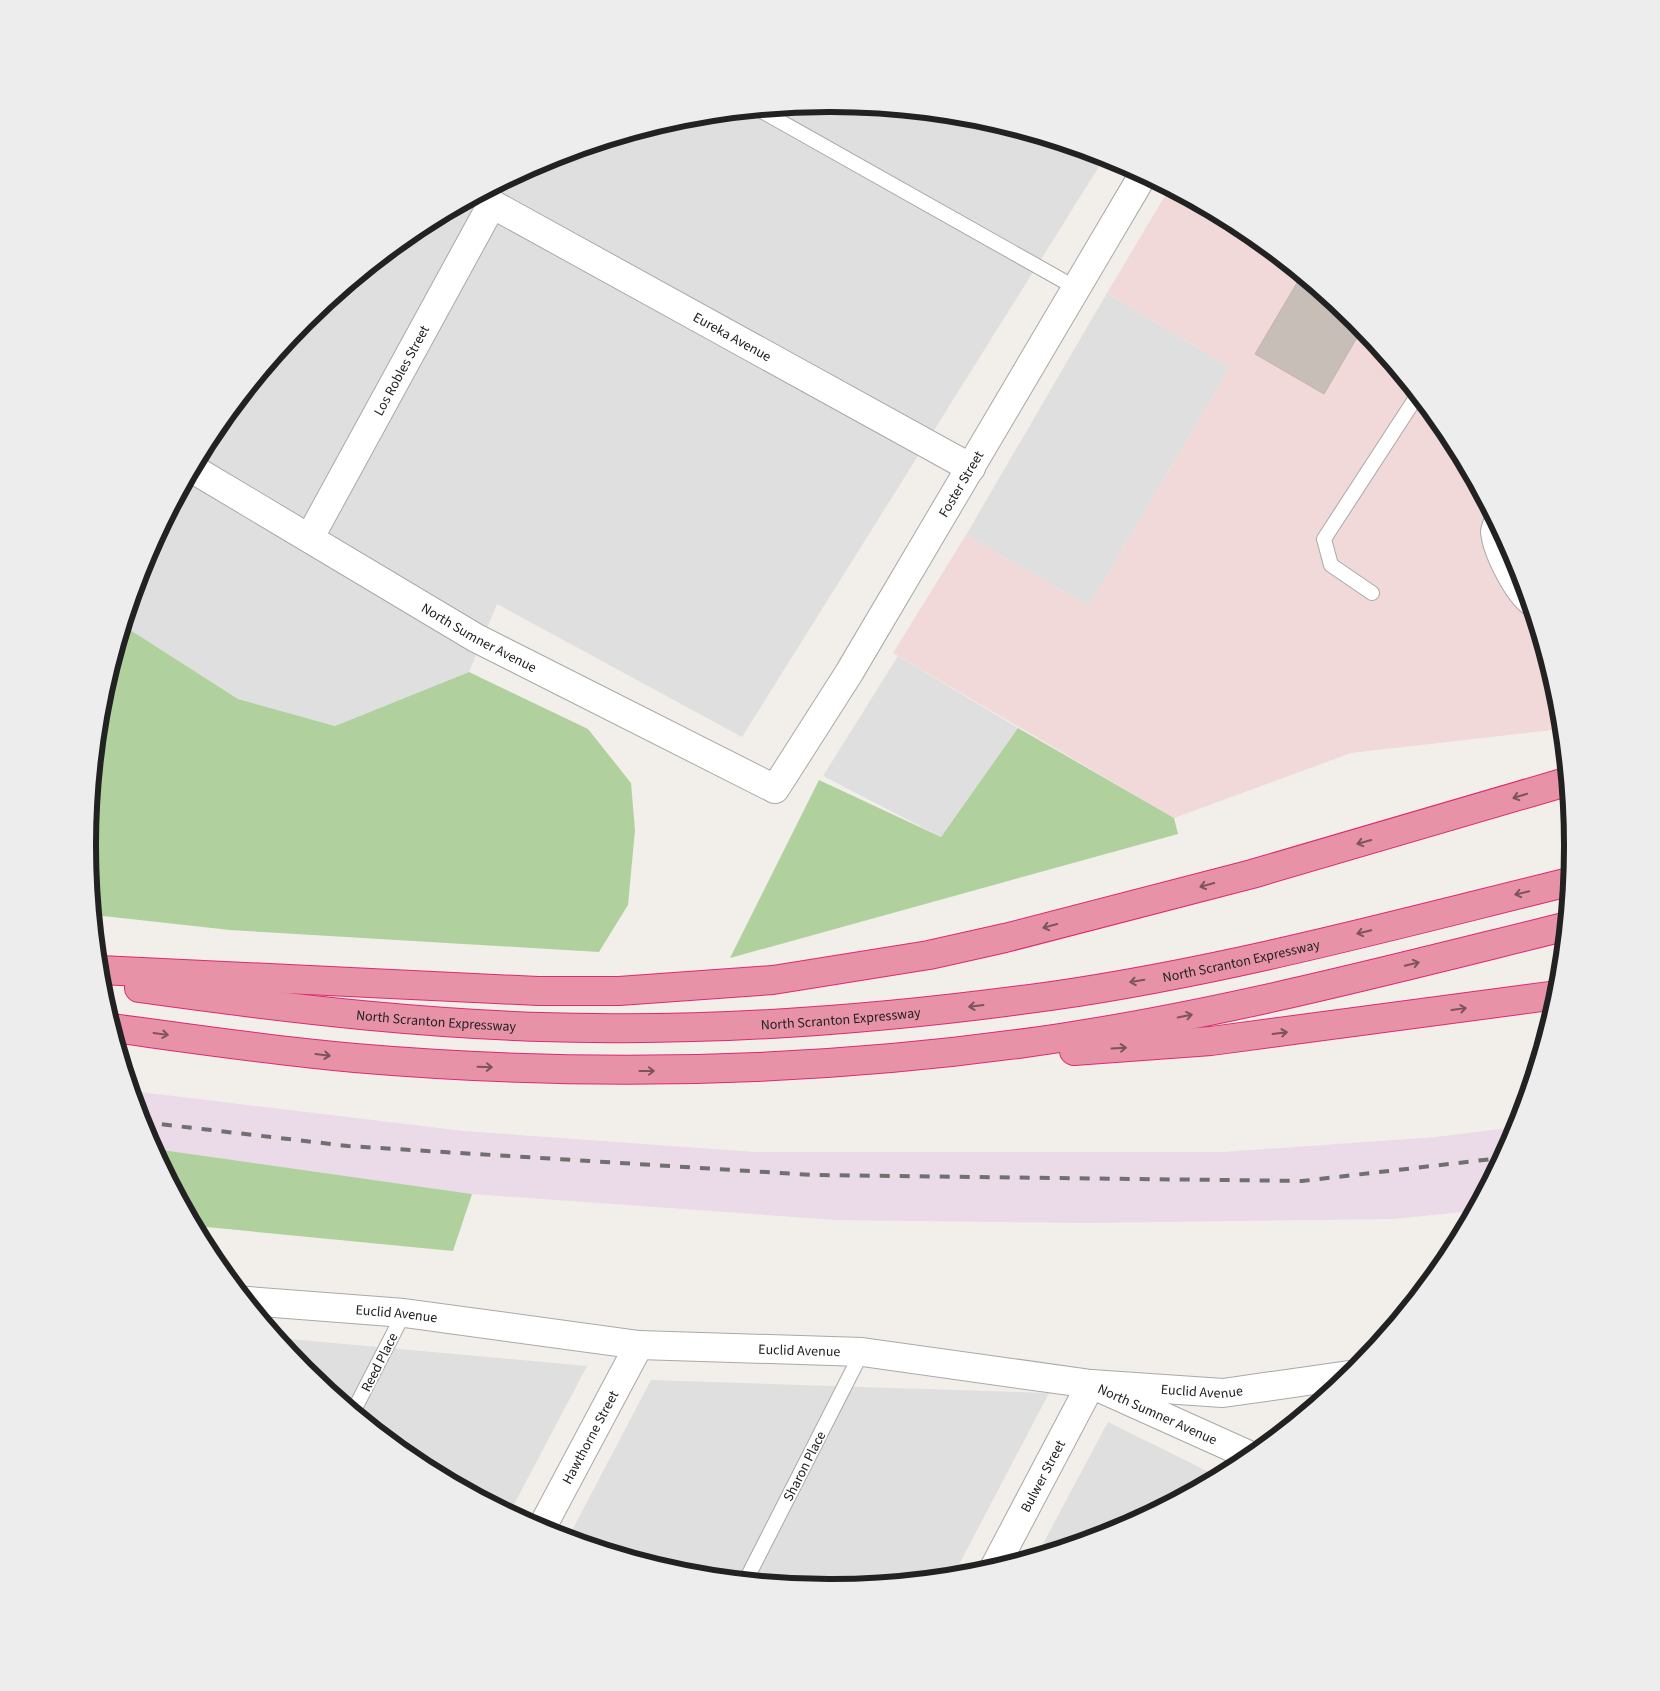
<svg xmlns="http://www.w3.org/2000/svg" width="1660" height="1691" font-family="'Source Sans 3',sans-serif">
<rect width="100%" height="100%" fill="#f2eee9"/>
<path fill="#e0dfdf" d="M 830,103 L 975,117 L 1105,157 L 742,737 L 497,604 L 469,672 L 335,726 L 238,699 L 124,626 L 144,561 L 213,433 L 305,320 L 418,228 L 546,159 L 685,117 Z
M 1107,293 L 1230,367 L 1089,606 L 966,535 Z
M 898,656 L 1018,728 L 941,837 L 823,776 Z
M 278,1338 L 587,1366 L 510,1512 L 417,1463 L 305,1370 Z
M 651,1380 L 1049,1393 L 953,1576 L 830,1588 L 685,1574 L 568,1538 Z
M 1108,1422 L 1217,1476 L 1114,1532 L 1037,1555 Z"/>
<path fill="#f2d9d9" d="M 1169,189 L 1243,228 L 1355,321 L 1448,433 L 1516,562 L 1558,701 L 1561,729 L 1351,753 L 1174,818 L 893,653 L 966,535 L 1089,606 L 1230,367 L 1107,293 Z"/>
<path fill="#ebdbe9" d="M 132,1091 L 464,1131 L 755,1152 L 1222,1152 L 1436,1137 L 1517,1127 L 1473,1211 L 1393,1219 L 1089,1223 L 837,1220 L 472,1194 L 155,1149 L 144,1129 Z"/>
<path fill="#b0d19e" d="M 124,626 L 238,699 L 335,726 L 469,672 L 588,729 L 631,783 L 635,830 L 628,905 L 599,952 L 230,930 L 94,915 L 88,846 L 102,700 Z
M 1018,728 L 1174,818 L 1178,834 L 730,958 L 819,780 L 941,837 Z
M 155,1149 L 472,1194 L 453,1251 L 196,1226 Z"/>
<path fill="#c7beb8" stroke="#c4b4ab" d="M 1301,276 L 1355,321 L 1362,329 L 1324,394 L 1255,354 Z"/>
<g fill="none" stroke-linecap="round" stroke-linejoin="round">
<g stroke="#a9a9a9" stroke-width="16">
<path id="service" d="M 760,110 L 1076,288
M 1492,517 C 1491,522 1488,527 1488,532 C 1490,553 1512,598 1530,609
M 1372,593 L 1331,565 L 1324,539 L 1417,396
M 354,1410 L 404,1313
M 746,1580 L 862,1352"/>
</g>
<g stroke="#a9a9a9" stroke-width="30">
<g id="minor">
<path id="s1" d="M 193,469 L 476,638 L 775,789 L 849,673 L 1143,175"/>
<path id="s2" d="M 310,537 L 492,204 L 971,468"/>
<path id="s3" d="M 248,1301 L 404,1313 L 639,1345 L 862,1352 L 1091,1384 L 1223,1393 L 1349,1375"/>
<path id="s4" d="M 541,1529 L 639,1345"/>
<path id="s5" d="M 994,1568 L 1091,1384 L 1251,1456"/>
</g>
</g>
<g stroke="#dc2a72" stroke-width="30">
<g id="motorway">
<path d="M 100,970 L 538,991 L 619,991 L 773,980 L 929,955 L 1005,938 L 1252,874 L 1566,782"/>
<path id="s6" d="M 139,988 C 290,1009 442,1027 595,1028 C 748,1030 900,1017 1051,996 C 1226,971 1398,924 1569,882"/>
<path d="M 113,1028 C 193,1039 274,1051 355,1058 C 590,1078 827,1073 1060,1038 C 1231,1012 1397,968 1564,927"/>
<path d="M 1074,1051 L 1211,1041 L 1557,995"/>
</g>
</g>
<use href="#service" stroke="#fff" stroke-width="14"/>
<use href="#minor" stroke="#fff" stroke-width="28"/>
<use href="#motorway" stroke="#e892a7" stroke-width="28"/>
<path stroke="#707070" stroke-width="4" stroke-dasharray="10 10" stroke-linecap="butt" d="M 142,1122 L 348,1146 L 813,1175 L 1302,1181 L 1501,1158"/>
</g>
<defs><path id="oneway-shaft" d="M-6 0H5M1.5-3L5.5 0L1.5 3" fill="none" stroke-width="1.6" stroke-linecap="round" stroke-linejoin="round" transform="scale(1.25)"/></defs>
<g stroke="#7b545e">
<use href="#oneway-shaft" transform="translate(1520 796) rotate(163)"/>
<use href="#oneway-shaft" transform="translate(1364 842) rotate(164)"/>
<use href="#oneway-shaft" transform="translate(1207 885) rotate(165)"/>
<use href="#oneway-shaft" transform="translate(1522 893) rotate(166)"/>
<use href="#oneway-shaft" transform="translate(1050 926) rotate(165)"/>
<use href="#oneway-shaft" transform="translate(1364 932) rotate(166)"/>
<use href="#oneway-shaft" transform="translate(1412 964) rotate(-14)"/>
<use href="#oneway-shaft" transform="translate(1137 981) rotate(170)"/>
<use href="#oneway-shaft" transform="translate(976 1006) rotate(173)"/>
<use href="#oneway-shaft" transform="translate(1459 1009) rotate(-8)"/>
<use href="#oneway-shaft" transform="translate(1185 1016) rotate(-11)"/>
<use href="#oneway-shaft" transform="translate(1280 1033) rotate(-7)"/>
<use href="#oneway-shaft" transform="translate(161 1034) rotate(8)"/>
<use href="#oneway-shaft" transform="translate(1119 1048) rotate(-3)"/>
<use href="#oneway-shaft" transform="translate(323 1055) rotate(7)"/>
<use href="#oneway-shaft" transform="translate(485 1067) rotate(2)"/>
<use href="#oneway-shaft" transform="translate(647 1071)"/>
</g>
<g text-anchor="middle" stroke-width="4" stroke-linejoin="round" paint-order="stroke">
<g font-size="14" fill="#222" stroke="#fff">
<text dy="5" stroke="none"><textPath href="#s2" startOffset="654">Eureka Avenue</textPath></text>
<text dy="5" stroke="none"><textPath href="#s2" startOffset="190">Los Robles Street</textPath></text>
<text dy="5" stroke="none"><textPath href="#s1" startOffset="1022">Foster Street</textPath></text>
<text dy="5" stroke="none"><textPath href="#s1" startOffset="332">North Sumner Avenue</textPath></text>
<text dy="5" stroke="none"><textPath href="#s6" startOffset="1109">North Scranton Expressway</textPath></text>
<text dy="5" stroke="none"><textPath href="#s6" startOffset="704">North Scranton Expressway</textPath></text>
<text dy="5" stroke="none"><textPath href="#s6" startOffset="299">North Scranton Expressway</textPath></text>
<text dy="5" stroke="none"><textPath href="#s3" startOffset="149">Euclid Avenue</textPath></text>
<text dy="5" stroke="none"><textPath href="#s3" startOffset="554">Euclid Avenue</textPath></text>
<text transform="translate(379 1362) rotate(-63)" y="5">Reed Place</text>
<text dy="5" stroke="none"><textPath href="#s3" startOffset="959">Euclid Avenue</textPath></text>
<text dy="5" stroke="none"><textPath href="#s5" startOffset="281">North Sumner Avenue</textPath></text>
<text dy="5" stroke="none"><textPath href="#s4" startOffset="104">Hawthorne Street</textPath></text>
<text transform="translate(804 1466) rotate(-63)" y="5">Sharon Place</text>
<text dy="5" stroke="none"><textPath href="#s5" startOffset="104">Bulwer Street</textPath></text>
</g>
</g>
<path d="M0 0H1660V1691H0ZM829 112H831A733 733 0 0 1 1564 845V846A733 733 0 0 1 831 1579H829A733 733 0 0 1 96 846V845A733 733 0 0 1 829 112Z" fill="#ededed" fill-rule="evenodd"/>
<path fill="none" stroke="#222" stroke-width="6" d="M829 112H831A733 733 0 0 1 1564 845V846A733 733 0 0 1 831 1579H829A733 733 0 0 1 96 846V845A733 733 0 0 1 829 112Z"/>
</svg>
